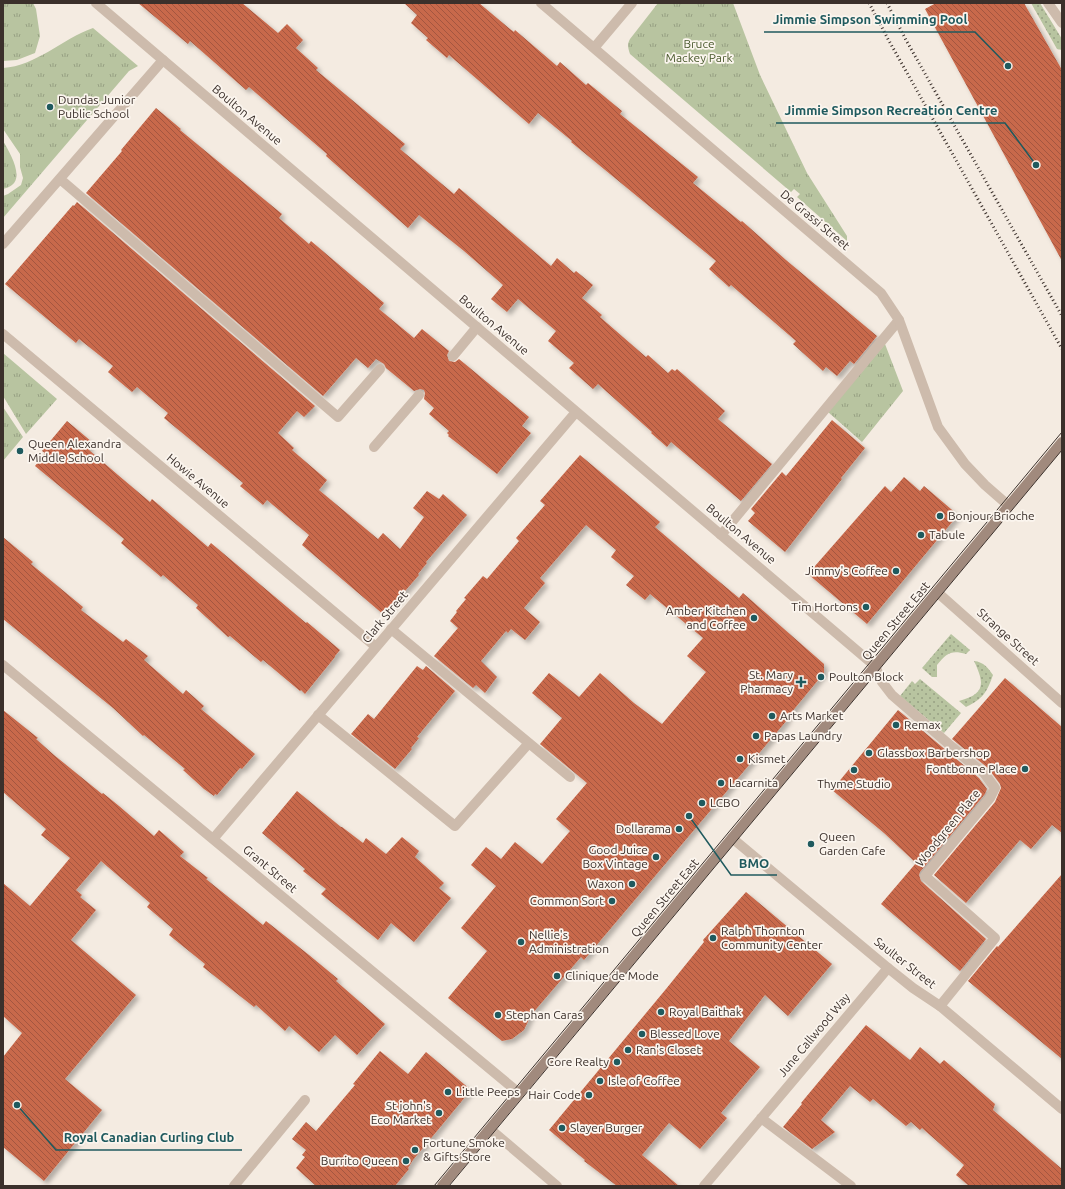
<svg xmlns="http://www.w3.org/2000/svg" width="1065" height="1189" font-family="Ubuntu,sans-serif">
<defs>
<pattern id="grass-tufts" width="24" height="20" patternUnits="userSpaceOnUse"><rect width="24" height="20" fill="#b8c4a0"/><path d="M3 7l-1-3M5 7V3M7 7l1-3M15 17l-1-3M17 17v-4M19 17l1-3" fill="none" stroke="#97a083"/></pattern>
<pattern id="garden-dots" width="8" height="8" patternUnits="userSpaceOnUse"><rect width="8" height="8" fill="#b8c4a0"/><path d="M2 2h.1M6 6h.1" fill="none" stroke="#97a083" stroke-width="1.8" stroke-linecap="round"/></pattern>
<pattern id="building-back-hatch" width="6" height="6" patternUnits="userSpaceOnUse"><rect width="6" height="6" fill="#c8694b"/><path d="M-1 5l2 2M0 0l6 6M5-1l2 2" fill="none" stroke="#a4573f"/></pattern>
<filter id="shadow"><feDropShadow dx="3.5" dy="3.5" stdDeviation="2" flood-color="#0004"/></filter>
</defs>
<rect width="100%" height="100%" fill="#f4ebe1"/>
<path fill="url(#grass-tufts)" d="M 3,3 L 33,3 L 36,9 L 40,36 L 35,53 L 17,60 L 3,61 Z
M 658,3 L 733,3 L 760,75 L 807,173 L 847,236 L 847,241 L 797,197 L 800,194 L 794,189 L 791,192 L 630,54 C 628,48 627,44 630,39 Z
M 93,28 L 138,66 L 129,71 L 3,218 L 3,196 L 8,194 L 21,185 L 23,178 L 20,167 L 20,154 L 3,129 L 3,68 C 36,66 62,39 93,28 Z
M 3,141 C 9,151 24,176 12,185 C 10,187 6,188 3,189 Z
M 885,344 L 903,391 L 862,442 L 828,412 Z
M 3,353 L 57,399 L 26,434 L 3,396 Z
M 3,407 L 23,437 L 3,461 Z"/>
<path fill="url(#garden-dots)" d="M 1031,3 L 1040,3 L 1062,39 L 1062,50 L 1057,49 Z
M 951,634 L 970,650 L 966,654 C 951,650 947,653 937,665 L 937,677 L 932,677 L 922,668 Z
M 974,661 C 984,662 988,668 993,675 C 987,692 983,699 966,707 L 959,701 C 985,694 985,684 974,661 Z
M 920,679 L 961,713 L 944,733 L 900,696 L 912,681 L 915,684 Z"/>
<path fill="url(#building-back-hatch)" filter="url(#shadow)" d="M 138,3 L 242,3 L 278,33 L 287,24 L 303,40 L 296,48 L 318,68 L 316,70 L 405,144 L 400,149 L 454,194 L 459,188 L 551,266 L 557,258 L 574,273 L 576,271 L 593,285 L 582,298 L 602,315 L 600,317 L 646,357 L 648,355 L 668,373 L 672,369 L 675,371 L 677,369 L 725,411 L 718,419 L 772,464 L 741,501 L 671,442 L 667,447 L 651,433 L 652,432 L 598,384 L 593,389 L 569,368 L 574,363 L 548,341 L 556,331 L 518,299 L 507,312 L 491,299 L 503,285 L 464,251 L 419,215 L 408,228 L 326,156 L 327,154 L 249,87 L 246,90 L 190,41 L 188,44 Z
M 404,3 L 479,3 L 510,29 L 514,32 L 515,30 L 557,66 L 560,62 L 586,85 L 588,83 L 622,111 L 620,114 L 698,177 L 693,183 L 741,222 L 742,221 L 786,260 L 877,336 L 854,364 L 850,361 L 837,376 L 826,367 L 823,371 L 793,344 L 796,341 L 731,285 L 729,287 L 709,269 L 716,261 L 571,142 L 572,141 L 538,113 L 529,124 L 449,55 L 447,58 L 426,40 L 428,38 L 411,23 L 417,15 Z
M 936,3 L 1024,3 L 1062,70 L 1062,261 L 925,9 Z
M 156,108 L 181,129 L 180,130 L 282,214 L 279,218 L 309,244 L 311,241 L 384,303 L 379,309 L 414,338 L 422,329 L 449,351 L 447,355 L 449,361 L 455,362 L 459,359 L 529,417 L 522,426 L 531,433 L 497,474 L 448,436 L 449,435 L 447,433 L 449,431 L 429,414 L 434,408 L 424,399 L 425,393 L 424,390 L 420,389 L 414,391 L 386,368 L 384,364 L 376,359 L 368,368 L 356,358 L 323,396 L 86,193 L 122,151 L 121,150 Z
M 77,202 L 315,406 L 304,417 L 297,411 L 278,433 L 294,448 L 292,450 L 327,480 L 319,490 L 378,539 L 383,533 L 400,549 L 424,517 L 413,508 L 427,491 L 439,499 L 443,494 L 467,515 L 426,562 L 427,563 L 418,574 L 419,575 L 384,615 L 302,545 L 309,535 L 267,500 L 263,505 L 240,486 L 243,483 L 164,418 L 168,413 L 137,387 L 132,392 L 108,372 L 113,366 L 79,339 L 76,343 L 5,284 L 73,205 L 74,206 Z
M 832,420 L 865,448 L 841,478 L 842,479 L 785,552 L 748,521 L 755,513 L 751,509 L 782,472 L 786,476 Z
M 67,421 L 92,442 L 88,447 L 90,449 L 89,450 L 118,475 L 150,502 L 152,499 L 208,547 L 211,543 L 306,623 L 307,622 L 340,650 L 335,656 L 335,657 L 305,694 L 301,690 L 300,691 L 263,660 L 261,662 L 230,636 L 228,637 L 196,608 L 198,605 L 163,575 L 161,577 L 121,543 L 124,539 L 35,466 L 45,453 L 42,451 Z
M 580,455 L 660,522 L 655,527 L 703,568 L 739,598 L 743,593 L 824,664 L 824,673 L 786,719 L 788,719 L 584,960 L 581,957 L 531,1015 L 524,1030 L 512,1039 L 502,1041 L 448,998 L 487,951 L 461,928 L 496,886 L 471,865 L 486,847 L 501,859 L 515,842 L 542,864 L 570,831 L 556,819 L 587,783 L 540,744 L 562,718 L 532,693 L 549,673 L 579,697 L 600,673 L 634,703 L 662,724 L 706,672 L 687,656 L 703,638 L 650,594 L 645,600 L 626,585 L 634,576 L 611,557 L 616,550 L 586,525 L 540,578 L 545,583 L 524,608 L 540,622 L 525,640 L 511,629 L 508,633 L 506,631 L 481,661 L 497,677 L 485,693 L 476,685 L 473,688 L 434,656 L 458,628 L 450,621 L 457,612 L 456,611 L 466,599 L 464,598 L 483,576 L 487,579 L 519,541 L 516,538 L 545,505 L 540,501 Z
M 904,477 L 920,491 L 924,486 L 958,515 L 867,624 L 808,574 L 885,486 L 891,492 Z
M 3,537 L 33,562 L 31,564 L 83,607 L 81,610 L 123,642 L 126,639 L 148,656 L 144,660 L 183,694 L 186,690 L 204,706 L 201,709 L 255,754 L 242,769 L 240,768 L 217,795 L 215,794 L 214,796 L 204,789 L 183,770 L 185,769 L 144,735 L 143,736 L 113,708 L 3,619 Z
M 417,666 L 423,670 L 426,666 L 455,691 L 417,737 L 419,738 L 411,748 L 412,749 L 395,769 L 351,734 L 368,714 L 374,719 Z
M 1005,678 L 1062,727 L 1062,833 L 1052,825 L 1031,849 L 1020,840 L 966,903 L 934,875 L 995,802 L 1001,788 L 1000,784 L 988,768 L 952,739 Z
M 3,710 L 38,738 L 36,739 L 54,755 L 102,794 L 103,793 L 119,806 L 154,836 L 159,830 L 184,852 L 180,856 L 208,878 L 206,879 L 263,925 L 266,921 L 309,955 L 338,979 L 336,981 L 385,1024 L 357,1055 L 335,1035 L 319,1052 L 289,1026 L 285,1031 L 256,1005 L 254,1007 L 203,967 L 205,964 L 169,935 L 173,929 L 147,907 L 150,903 L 101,861 L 76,890 L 82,895 L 80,897 L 96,910 L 71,940 L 136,995 L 65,1079 L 102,1110 L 44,1181 L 3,1147 L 3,1057 L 22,1033 L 3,1016 L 3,883 L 30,906 L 70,858 L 41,835 L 46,829 L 3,792 Z
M 898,710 L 979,778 L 987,789 L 985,794 L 920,872 L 919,875 L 921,881 L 986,939 L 960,971 L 881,904 L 916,863 L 884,833 L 832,790 Z
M 297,791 L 341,827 L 342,827 L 363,843 L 366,838 L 386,854 L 402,837 L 419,851 L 415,857 L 444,883 L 439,888 L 451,898 L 414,942 L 391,923 L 378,940 L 321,894 L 326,889 L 303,871 L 305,869 L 262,833 Z
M 1062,874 L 1062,1059 L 968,981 L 997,946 L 998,947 Z
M 746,892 L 832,964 L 788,1016 L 765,995 L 729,1041 L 760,1067 L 721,1113 L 727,1118 L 700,1149 L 669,1123 L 642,1155 L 679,1186 L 617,1186 L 584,1161 L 585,1160 L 549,1130 L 666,989 L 704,942 L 703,940 Z
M 866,1025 L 910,1060 L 920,1047 L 940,1064 L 944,1060 L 995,1104 L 993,1110 L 1062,1169 L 1062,1186 L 969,1186 L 956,1175 L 964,1165 L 922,1128 L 920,1130 L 911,1122 L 906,1126 L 873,1099 L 870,1102 L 850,1086 L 821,1120 L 835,1132 L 812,1149 L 783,1127 L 802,1104 L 801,1103 Z
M 380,1051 L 408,1074 L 426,1052 L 471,1090 L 413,1160 L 408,1168 L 409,1169 L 395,1186 L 316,1186 L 296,1168 L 305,1157 L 302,1155 L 306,1150 L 292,1139 L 306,1122 L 316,1131 L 355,1085 L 353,1084 Z"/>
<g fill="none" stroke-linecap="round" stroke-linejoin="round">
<path stroke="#cdbbac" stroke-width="10" d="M 1048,3 L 1062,23
M 60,179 L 338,417 L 380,369
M 3,244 L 163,60
M 453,356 L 477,327
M 374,447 L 419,395
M 721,535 L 899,320
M 391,629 L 570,777
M 875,666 L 882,682 L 892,695 L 966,759 L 984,773 L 995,788 L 990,798 L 925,876 L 995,938 L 940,1006
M 318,715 L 455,826 L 529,743
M 761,1118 L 851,1186
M 234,1186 L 305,1100
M 704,1186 L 888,968"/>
<path stroke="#cdbbac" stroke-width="10" d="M 96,3 L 875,666
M 541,3 L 881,293 L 899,320 L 938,427 L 965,464 L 985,485 L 1009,506
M 594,48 L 632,3
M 3,334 L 376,647
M 937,592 L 1062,703
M 3,665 L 519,1093
M 732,838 L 888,968 L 913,988 L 940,1006 L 1062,1109
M 213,839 L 576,412
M 490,1129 L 557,1186"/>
<path stroke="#a18a7d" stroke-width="10" d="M 442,1186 L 1062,442"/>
<path stroke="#3b302b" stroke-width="1" d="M 434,1186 L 1062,432
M 449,1186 L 1062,450"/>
<path stroke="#3b302b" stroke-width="3" stroke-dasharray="1 3" stroke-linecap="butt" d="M 869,3 L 888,39 L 1062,349
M 887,3 L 906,40 L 1062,316"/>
</g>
<g fill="#1f5a5e" stroke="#fbf5ee" stroke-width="1.5">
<circle cx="50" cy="107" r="4"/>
<circle cx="20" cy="451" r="4"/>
<circle cx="940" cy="516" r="4"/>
<circle cx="921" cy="535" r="4"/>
<circle cx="896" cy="571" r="4"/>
<circle cx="866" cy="607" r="4"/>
<circle cx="754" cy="618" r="4"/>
<circle cx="821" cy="677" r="4"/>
<path d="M799 676h4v4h4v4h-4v4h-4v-4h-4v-4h4z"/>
<circle cx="772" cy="716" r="4"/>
<circle cx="896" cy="725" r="4"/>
<circle cx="756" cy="736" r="4"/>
<circle cx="869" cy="753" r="4"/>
<circle cx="740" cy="759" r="4"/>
<circle cx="1025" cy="769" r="4"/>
<circle cx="854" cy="770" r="4"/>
<circle cx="721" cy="783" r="4"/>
<circle cx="702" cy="803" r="4"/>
<circle cx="679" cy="829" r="4"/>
<circle cx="811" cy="844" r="4"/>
<circle cx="656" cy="857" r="4"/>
<circle cx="632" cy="884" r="4"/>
<circle cx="612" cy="901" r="4"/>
<circle cx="713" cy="938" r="4"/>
<circle cx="521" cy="942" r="4"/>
<circle cx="557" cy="976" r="4"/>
<circle cx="661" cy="1012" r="4"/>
<circle cx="498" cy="1015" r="4"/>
<circle cx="642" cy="1034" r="4"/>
<circle cx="628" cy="1050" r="4"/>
<circle cx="617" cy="1062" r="4"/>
<circle cx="600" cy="1081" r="4"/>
<circle cx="448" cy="1092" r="4"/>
<circle cx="589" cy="1095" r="4"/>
<circle cx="439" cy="1113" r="4"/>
<circle cx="562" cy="1128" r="4"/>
<circle cx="415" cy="1150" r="4"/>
<circle cx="406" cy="1161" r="4"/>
</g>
<g text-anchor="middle" stroke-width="3.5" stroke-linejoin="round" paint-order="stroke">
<g font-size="12" fill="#4a5a2e" stroke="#fbf5ee">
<text x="699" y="48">Bruce<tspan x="699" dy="14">Mackey Park</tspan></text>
</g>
<g font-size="12" fill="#3b302b" stroke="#fbf5ee" text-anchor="start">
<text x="58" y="104">Dundas Junior<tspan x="58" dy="14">Public School</tspan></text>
<text x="28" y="448">Queen Alexandra<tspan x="28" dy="14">Middle School</tspan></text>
<text x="948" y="520">Bonjour Brioche</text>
<text x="929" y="539">Tabule</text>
<text x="888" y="575" text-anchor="end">Jimmy's Coffee</text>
<text x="858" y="611" text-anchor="end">Tim Hortons</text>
<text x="746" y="615" text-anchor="end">Amber Kitchen<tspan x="746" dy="14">and Coffee</tspan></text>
<text x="793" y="679" text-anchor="end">St. Mary<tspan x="793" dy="14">Pharmacy</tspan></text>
<text x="829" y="681">Poulton Block</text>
<text x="780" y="720">Arts Market</text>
<text x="904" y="729">Remax</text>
<text x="764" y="740">Papas Laundry</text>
<text x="877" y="757">Glassbox Barbershop</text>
<text x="748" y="763">Kismet</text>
<text x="1017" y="773" text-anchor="end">Fontbonne Place</text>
<text x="729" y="787">Lacarnita</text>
<text x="854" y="788" text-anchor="middle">Thyme Studio</text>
<text x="710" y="807">LCBO</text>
<text x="671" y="833" text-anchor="end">Dollarama</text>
<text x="819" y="841">Queen<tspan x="819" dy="14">Garden Cafe</tspan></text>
<text x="648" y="854" text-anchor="end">Good Juice<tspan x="648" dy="14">Box Vintage</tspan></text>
<text x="624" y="888" text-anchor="end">Waxon</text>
<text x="604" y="905" text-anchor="end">Common Sort</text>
<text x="721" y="935">Ralph Thornton<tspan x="721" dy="14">Community Center</tspan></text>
<text x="529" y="939">Nellie's<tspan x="529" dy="14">Administration</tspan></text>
<text x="565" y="980">Clinique de Mode</text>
<text x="669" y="1016">Royal Baithak</text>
<text x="506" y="1019">Stephan Caras</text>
<text x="650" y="1038">Blessed Love</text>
<text x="636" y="1054">Ran's Closet</text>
<text x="609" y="1066" text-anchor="end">Core Realty</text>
<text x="608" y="1085">Isle of Coffee</text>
<text x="456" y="1096">Little Peeps</text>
<text x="581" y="1099" text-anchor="end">Hair Code</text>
<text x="431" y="1110" text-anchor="end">St john's<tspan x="431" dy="14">Eco Market</tspan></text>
<text x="570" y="1132">Slayer Burger</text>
<text x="423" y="1147">Fortune Smoke<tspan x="423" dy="14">&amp; Gifts Store</tspan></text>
<text x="398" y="1165" text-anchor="end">Burrito Queen</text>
</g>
<g font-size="12" fill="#3b302b" stroke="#fbf5ee">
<text transform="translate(247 115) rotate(40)" y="4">Boulton Avenue</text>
<text transform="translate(815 220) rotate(40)" y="4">De Grassi Street</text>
<text transform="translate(494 325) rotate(40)" y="4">Boulton Avenue</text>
<text transform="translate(198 481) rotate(40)" y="4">Howie Avenue</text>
<text transform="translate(741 534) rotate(40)" y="4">Boulton Avenue</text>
<text transform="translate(385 617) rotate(-50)" y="4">Clark Street</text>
<text transform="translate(896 621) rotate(-50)" y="4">Queen Street East</text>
<text transform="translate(1008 637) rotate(42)" y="4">Strange Street</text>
<text transform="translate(948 828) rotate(-51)" y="4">Woodgreen Place</text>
<text transform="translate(270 869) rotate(40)" y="4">Grant Street</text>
<text transform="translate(665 898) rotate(-50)" y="4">Queen Street East</text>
<text transform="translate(905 963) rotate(38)" y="4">Saulter Street</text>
<text transform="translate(814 1035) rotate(-50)" y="4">June Callwood Way</text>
</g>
</g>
<path fill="none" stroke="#1f5a5e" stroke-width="1.5" d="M1008 66L975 32H764M1036 165L1005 123H776M689 816L731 875H777M17 1105L56 1150H242"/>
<g fill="#1f5a5e" stroke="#fbf5ee" stroke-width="1.5">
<circle cx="1008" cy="66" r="4"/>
<circle cx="1036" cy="165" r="4"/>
<circle cx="689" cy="816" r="4"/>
<circle cx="17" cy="1105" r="4"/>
</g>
<g font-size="13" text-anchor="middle" font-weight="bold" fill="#1f5a5e" stroke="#fbf5ee" stroke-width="3.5" stroke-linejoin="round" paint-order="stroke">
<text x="870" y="24">Jimmie Simpson Swimming Pool</text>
<text x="891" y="115">Jimmie Simpson Recreation Centre</text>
<text x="754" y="868">BMO</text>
<text x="149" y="1142">Royal Canadian Curling Club</text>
</g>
<rect width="1065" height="1189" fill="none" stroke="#3b302b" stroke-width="8"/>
</svg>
